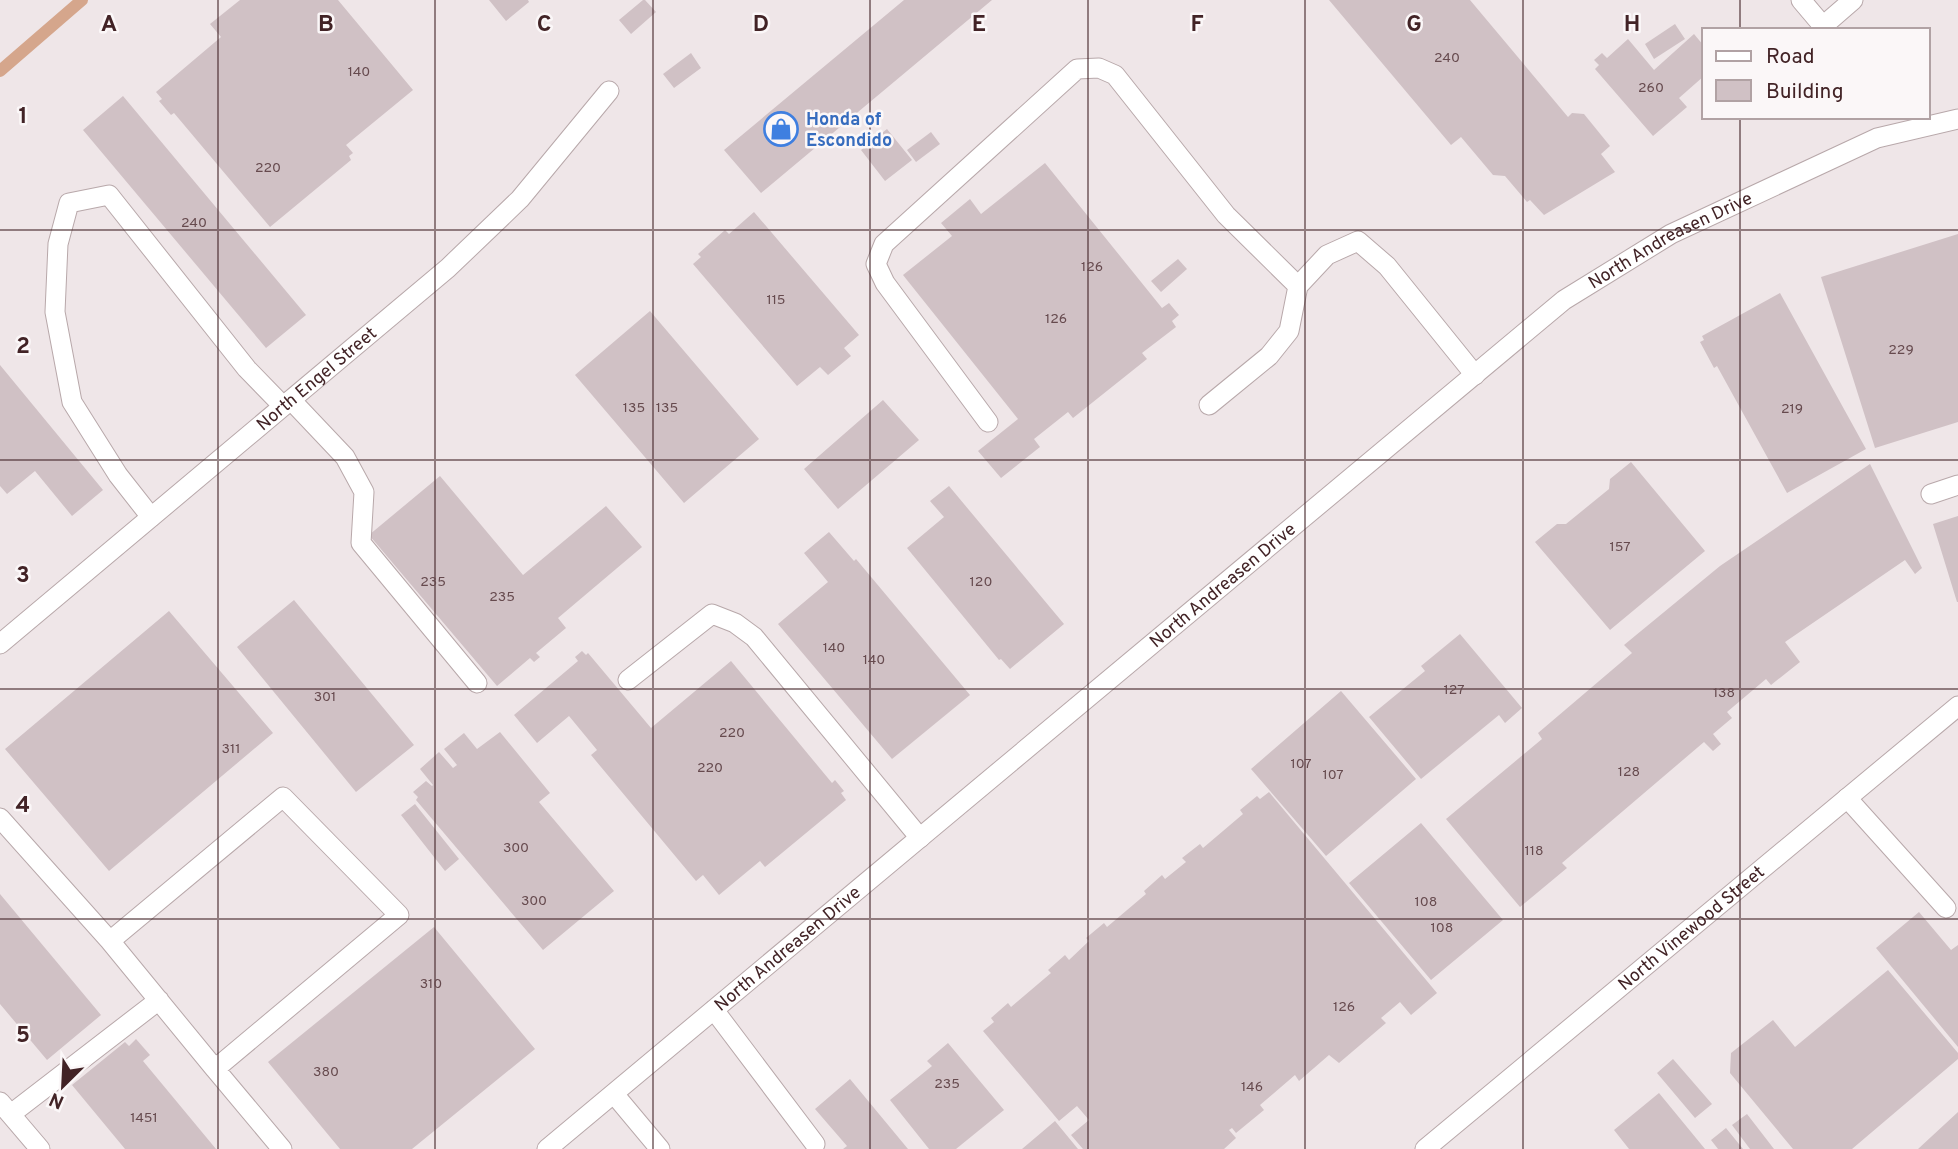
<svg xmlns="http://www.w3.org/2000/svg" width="1958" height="1149" font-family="Overpass,sans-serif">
<rect width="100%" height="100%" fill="#efe6e8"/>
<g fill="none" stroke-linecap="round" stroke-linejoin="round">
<path stroke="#d5a68c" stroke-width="12" d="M 0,71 L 82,0"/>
</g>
<path fill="#d0c1c5" d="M 240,0 L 338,0 L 413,90 L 346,145 L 353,153 L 349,156 L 351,160 L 270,227 L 174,113 L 171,115 L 159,101 L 162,99 L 156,92 L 221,37 L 210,24 Z
M 489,0 L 528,0 L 529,2 L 506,21 Z
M 643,0 L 645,0 L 656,12 L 631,34 L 619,20 Z
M 904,0 L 992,0 L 761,193 L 724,150 Z
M 1329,0 L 1470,0 L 1568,117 L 1572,113 L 1584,114 L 1610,146 L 1601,154 L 1615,172 L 1544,215 L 1530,200 L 1527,202 L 1505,176 L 1493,175 L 1461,137 L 1451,145 Z
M 1675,24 L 1685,39 L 1654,59 L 1645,44 Z
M 1694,34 L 1704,46 L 1704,76 L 1679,98 L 1687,107 L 1653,136 L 1595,69 L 1599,65 L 1594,60 L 1602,53 L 1607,58 L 1628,39 L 1654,70 Z
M 691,53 L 701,68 L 674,88 L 663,74 Z
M 123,96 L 306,315 L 266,348 L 83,130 Z
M 887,129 L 912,160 L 885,181 L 861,150 Z
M 931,132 L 940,144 L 916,162 L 907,150 Z
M 1045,163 L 1162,308 L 1169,303 L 1179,315 L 1172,321 L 1176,327 L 1142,353 L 1147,359 L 1073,418 L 1068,412 L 1034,439 L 1040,447 L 1001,478 L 978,451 L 1018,419 L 903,275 L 952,236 L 941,223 L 970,199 L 981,214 Z
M 754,212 L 859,335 L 844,348 L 851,356 L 828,375 L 820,367 L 797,386 L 693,264 L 701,257 L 698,254 L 725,230 L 729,234 Z
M 1958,234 L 1958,422 L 1875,448 L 1821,277 Z
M 1178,259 L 1187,269 L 1161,292 L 1151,281 Z
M 1780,293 L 1866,449 L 1787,493 L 1717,366 L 1714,368 L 1700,342 L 1704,340 L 1702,336 Z
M 650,311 L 759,439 L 684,503 L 575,375 Z
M 0,365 L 103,490 L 72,516 L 35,471 L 7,494 L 0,486 Z
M 883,400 L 919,440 L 838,509 L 804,469 Z
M 1631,462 L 1705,551 L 1610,630 L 1535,542 L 1557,524 L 1566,524 L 1609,489 L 1610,479 Z
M 1870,464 L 1922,568 L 1915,574 L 1905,560 L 1785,642 L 1800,662 L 1771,685 L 1766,679 L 1727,712 L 1732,718 L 1713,734 L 1721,744 L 1713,751 L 1704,742 L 1562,863 L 1567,868 L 1520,907 L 1446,819 L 1542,739 L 1538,733 L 1632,653 L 1624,645 L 1720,566 Z
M 440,476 L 523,575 L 606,506 L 642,547 L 558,618 L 566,628 L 536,653 L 540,657 L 534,662 L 530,658 L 497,686 L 369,535 Z
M 949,486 L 1064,624 L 1010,669 L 1001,659 L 999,660 L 907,548 L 944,517 L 930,501 Z
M 1958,516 L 1958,602 L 1957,602 L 1933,524 Z
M 829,532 L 854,561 L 856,559 L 970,695 L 892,759 L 778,624 L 828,582 L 804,553 Z
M 294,600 L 414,745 L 356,792 L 237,647 Z
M 169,611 L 273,733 L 109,871 L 5,749 Z
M 1460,634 L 1522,708 L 1505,723 L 1499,715 L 1421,779 L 1369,717 L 1425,671 L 1421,666 Z
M 582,651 L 586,655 L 588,653 L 651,728 L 731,661 L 832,783 L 835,780 L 844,791 L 841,793 L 846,800 L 765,867 L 760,861 L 719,895 L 703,875 L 696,881 L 591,755 L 597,750 L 569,716 L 537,743 L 514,715 L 578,661 L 575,657 Z
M 1341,691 L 1416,779 L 1326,856 L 1251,769 Z
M 500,732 L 550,793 L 539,802 L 614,891 L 543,950 L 416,800 L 418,797 L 413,792 L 426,781 L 432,786 L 433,785 L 420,769 L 439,752 L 453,768 L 457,765 L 444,749 L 464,733 L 477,749 Z
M 1269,792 L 1437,993 L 1411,1015 L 1400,1002 L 1381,1018 L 1386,1023 L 1339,1063 L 1329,1055 L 1299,1081 L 1295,1075 L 1260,1105 L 1264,1110 L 1236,1133 L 1232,1128 L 1229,1130 L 1236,1138 L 1224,1149 L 1083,1149 L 1071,1135 L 1089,1120 L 1077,1106 L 1059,1121 L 983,1031 L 994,1022 L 991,1018 L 1008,1003 L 1011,1007 L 1051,973 L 1048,970 L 1065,955 L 1069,960 L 1089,941 L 1086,938 L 1104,923 L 1107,927 L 1146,894 L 1144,891 L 1162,875 L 1165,879 L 1186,862 L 1182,858 L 1200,844 L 1203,848 L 1243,814 L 1240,810 L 1257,796 L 1260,799 Z
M 415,804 L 459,859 L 445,871 L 401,815 Z
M 1421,823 L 1503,920 L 1431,980 L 1349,883 Z
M 0,894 L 101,1015 L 47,1060 L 0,1004 Z
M 1919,912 L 1951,950 L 1958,945 L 1958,1047 L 1876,948 Z
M 434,927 L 535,1049 L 412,1149 L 340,1149 L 268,1062 Z
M 1888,970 L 1958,1053 L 1958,1059 L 1852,1149 L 1793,1149 L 1730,1073 L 1731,1053 L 1773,1020 L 1795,1047 Z
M 136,1039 L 150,1055 L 143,1061 L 216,1149 L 125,1149 L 72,1085 L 125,1042 L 129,1046 Z
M 948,1043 L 1004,1110 L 956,1149 L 929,1149 L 890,1100 L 932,1066 L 927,1061 Z
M 1673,1059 L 1712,1104 L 1695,1118 L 1657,1073 Z
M 850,1079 L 908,1149 L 843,1149 L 847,1146 L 815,1109 Z
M 1659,1093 L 1705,1149 L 1629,1149 L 1614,1130 Z
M 1958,1112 L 1958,1149 L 1918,1149 Z
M 1747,1114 L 1774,1149 L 1750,1149 L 1732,1125 Z
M 1055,1121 L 1078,1149 L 1022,1149 Z
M 1726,1128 L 1743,1149 L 1718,1149 L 1711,1140 Z"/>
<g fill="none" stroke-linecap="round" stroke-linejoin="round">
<g stroke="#b8a8aa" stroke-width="21">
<path id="service" d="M 1801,0 L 1823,26 L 1853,0
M 291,400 L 345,457 L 364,492 L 361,543 L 477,683
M 1209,405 L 1269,356 L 1289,331 L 1298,286 L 1327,255 L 1358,241 L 1387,266 L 1475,375
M 988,422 L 885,283 L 876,264 L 884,244 L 1077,69 L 1099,68 L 1115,75 L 1226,215 L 1298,286
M 1931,494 L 1958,485
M 151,517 L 118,475 L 72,402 L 55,312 L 58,244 L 69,203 L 109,195 L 247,369 L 283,406
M 628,680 L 712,614 L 735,623 L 754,637 L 920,838
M 1847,798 L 1946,908
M 0,818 L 110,941 L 283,797 L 399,915 L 215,1069 L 282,1149
M 110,941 L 215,1069
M 714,1010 L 815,1144
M 614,1094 L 660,1149
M 11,1114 L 159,1000"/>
</g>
<g stroke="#b8a8aa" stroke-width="21">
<g id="minor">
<path id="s1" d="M 0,644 L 448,268 L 520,199 L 609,91"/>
<path d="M 0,1102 L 40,1149"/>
<path id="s2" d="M 1425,1149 L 1958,706"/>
</g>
</g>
<g stroke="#b8a8aa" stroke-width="21">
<g id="tertiary">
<path id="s3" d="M 547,1149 L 1564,300 L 1671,234 L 1877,138 L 1958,119"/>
</g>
</g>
<use href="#service" stroke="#fff" stroke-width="19"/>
<use href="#minor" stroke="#fff" stroke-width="19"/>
<use href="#tertiary" stroke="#fff" stroke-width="19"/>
</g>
<path fill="none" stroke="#422326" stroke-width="2" stroke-opacity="0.55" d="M 218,0 L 218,1149M 435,0 L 435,1149M 653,0 L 653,1149M 870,0 L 870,1149M 1088,0 L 1088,1149M 1305,0 L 1305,1149M 1523,0 L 1523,1149M 1740,0 L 1740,30M 1740,117 L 1740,1149M 0,230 L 1958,230M 0,460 L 1958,460M 0,689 L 1958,689M 0,919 L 1958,919"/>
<defs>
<g id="shop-ring" transform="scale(1.75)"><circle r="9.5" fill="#fbf7f8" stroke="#3f7fe0" stroke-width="1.5"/><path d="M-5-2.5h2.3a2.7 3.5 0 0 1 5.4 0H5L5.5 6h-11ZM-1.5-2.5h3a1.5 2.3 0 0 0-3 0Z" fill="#3f7fe0"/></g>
</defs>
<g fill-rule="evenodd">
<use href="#shop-ring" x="781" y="129"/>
</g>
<g text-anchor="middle" stroke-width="5" stroke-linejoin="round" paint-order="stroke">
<g font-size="14" fill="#664a4e">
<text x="1447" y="62">240</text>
<text x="359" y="76">140</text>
<text x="1651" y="92">260</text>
<text x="268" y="172">220</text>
<text x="194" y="227">240</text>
<text x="1092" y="271">126</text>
<text x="776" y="304">115</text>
<text x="1056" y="323">126</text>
<text x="1901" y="354">229</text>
<text x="634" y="412">135</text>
<text x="667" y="412">135</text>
<text x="1792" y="413">219</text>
<text x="1620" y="551">157</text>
<text x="433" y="586">235</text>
<text x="981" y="586">120</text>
<text x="502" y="601">235</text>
<text x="834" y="652">140</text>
<text x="874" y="664">140</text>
<text x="1454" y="694">127</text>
<text x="1724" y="697">138</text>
<text x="325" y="701">301</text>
<text x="732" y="737">220</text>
<text x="231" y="753">311</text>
<text x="1301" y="768">107</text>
<text x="710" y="772">220</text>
<text x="1629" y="776">128</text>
<text x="1333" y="779">107</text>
<text x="516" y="852">300</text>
<text x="1534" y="855">118</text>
<text x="534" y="905">300</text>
<text x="1426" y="906">108</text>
<text x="1442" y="932">108</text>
<text x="431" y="988">310</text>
<text x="1344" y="1011">126</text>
<text x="326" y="1076">380</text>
<text x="947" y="1088">235</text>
<text x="1252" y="1091">146</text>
<text x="144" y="1122">1451</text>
</g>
<g font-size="18" font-weight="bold" fill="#366cbe" stroke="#fbf7f8" text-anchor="start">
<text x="806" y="125">Honda of<tspan x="806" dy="21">Escondido</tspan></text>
</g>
<g font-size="18" fill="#422326" stroke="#fbf7f8">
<text dy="6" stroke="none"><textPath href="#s3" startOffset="1447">North Andreasen Drive</textPath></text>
<text dy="6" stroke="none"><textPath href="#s1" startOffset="413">North Engel Street</textPath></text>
<text dy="6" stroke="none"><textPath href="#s3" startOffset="880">North Andreasen Drive</textPath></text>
<text dy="6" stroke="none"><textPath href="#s2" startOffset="346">North Vinewood Street</textPath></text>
<text dy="6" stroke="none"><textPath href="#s3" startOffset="313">North Andreasen Drive</textPath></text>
</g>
</g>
<g font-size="23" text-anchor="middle" font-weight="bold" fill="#422326" stroke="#fbf7f8" stroke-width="5" stroke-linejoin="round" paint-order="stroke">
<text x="109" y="31">A</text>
<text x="326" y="31">B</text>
<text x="544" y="31">C</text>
<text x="761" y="31">D</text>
<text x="979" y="31">E</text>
<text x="1197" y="31">F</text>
<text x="1414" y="31">G</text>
<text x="1632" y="31">H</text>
<text x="23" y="123">1</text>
<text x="23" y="353">2</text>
<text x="23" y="582">3</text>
<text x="23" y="812">4</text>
<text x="23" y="1042">5</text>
</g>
<rect x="1702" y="28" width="228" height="91" fill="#fbf7f8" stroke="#b1a2a4" stroke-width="2"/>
<rect x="1716" y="51" width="35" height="10" fill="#ffffff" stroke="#b1a2a4" stroke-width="2"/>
<text x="1766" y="63" font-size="21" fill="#422326">Road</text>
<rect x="1716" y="80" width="35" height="21" fill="#d0c1c5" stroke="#b1a2a4" stroke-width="2"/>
<text x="1766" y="98" font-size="21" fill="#422326">Building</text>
<g transform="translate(63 1086) rotate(204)" stroke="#fbf7f8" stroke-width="5" paint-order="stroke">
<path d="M0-5L12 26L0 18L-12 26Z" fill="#422326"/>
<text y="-10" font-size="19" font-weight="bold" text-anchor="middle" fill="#422326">N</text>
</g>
</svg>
